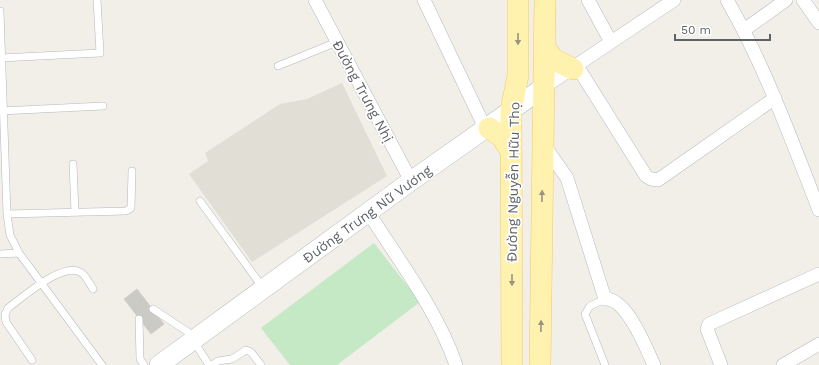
<svg xmlns="http://www.w3.org/2000/svg" width="819" height="365" font-family="'Work Sans',sans-serif">
<rect width="100%" height="100%" fill="#f1efe8"/>
<path fill="#e1ded6" d="M 342,83 L 387,176 L 252,262 L 189,174 L 208,161 L 205,153 L 280,104 L 307,99 Z"/>
<path fill="#c5e8c5" d="M 374,243 L 420,302 L 337,365 L 290,365 L 261,328 Z"/>
<path fill="#cccac5" stroke="#d6d1c6" d="M 137,289 L 164,324 L 151,334 L 124,299 Z"/>
<g fill="none" stroke-linecap="round" stroke-linejoin="round">
<g stroke="#b5b8bc" stroke-width="8">
<path id="service" d="M 0,11 L 7,214 L 10,235 L 19,253 L 102,365
M 0,58 L 100,53 L 97,0
M 278,66 L 337,42
M 0,111 L 103,106
M 73,164 L 75,212
M 200,201 L 263,288
M 7,214 L 126,211 L 131,208 L 132,171
M 0,254 L 19,253
M 153,309 L 188,332 L 209,365
M 139,319 L 140,359 L 144,365
M 32,360 L 6,322 L 5,315 L 8,308 C 22,298 62,262 80,272 C 85,274 90,284 93,289
M 212,365 L 218,361 L 232,359 L 246,350 L 251,352 L 261,365
M 605,365 L 585,314 L 590,306 L 605,299"/>
</g>
<g stroke="#b5b8bc" stroke-width="14">
<path id="minor" d="M 315,0 L 411,181
M 424,0 L 486,130
M 588,0 L 611,42
M 727,0 C 765,66 791,139 819,210
M 803,0 L 819,23
M 744,30 L 786,0
M 577,66 L 646,176 L 651,179 L 658,180 L 775,98
M 544,87 L 674,0
M 544,145 L 567,178 L 605,299 C 627,298 646,348 654,365
M 368,212 C 399,261 437,310 456,365
M 721,365 L 707,329 L 709,324 L 819,274
M 783,365 L 819,344"/>
</g>
<g stroke="#b6babf" stroke-width="20">
<path id="secondary" d="M 159,365 L 411,181 L 544,87"/>
</g>
<g stroke="#f2c960" stroke-width="22">
<path id="primary" d="M 544,46 L 553,59 L 573,69
M 489,128 L 502,137 L 511,151
M 512,365 L 511,111 L 518,75 L 518,0
M 540,365 L 545,0"/>
</g>
<use href="#service" stroke="#fff" stroke-width="7"/>
<use href="#minor" stroke="#fff" stroke-width="13"/>
<use href="#secondary" stroke="#fff" stroke-width="19"/>
<use href="#primary" stroke="#fff2af" stroke-width="21"/>
</g>
<defs><path id="oneway-solid" d="M-6-.8H1V-3.2L6.5 0L1 3.2V.8H-6Z"/></defs>
<g fill="#979581">
<use href="#oneway-solid" transform="translate(518 39) rotate(90)"/>
<use href="#oneway-solid" transform="translate(542 196) rotate(-89)"/>
<use href="#oneway-solid" transform="translate(512 280) rotate(90)"/>
<use href="#oneway-solid" transform="translate(541 326) rotate(-89)"/>
</g>
<g text-anchor="middle" stroke-width="3.5" stroke-linejoin="round" paint-order="stroke">
<g font-size="14" fill="#5f6368" stroke="#fff">
<text transform="translate(363 91) rotate(62)" y="5">Đường Trưng Nhị</text>
<text transform="translate(513 182) rotate(-89)" y="5">Đường Nguyễn Hữu Thọ</text>
<text transform="translate(367 214) rotate(-36)" y="5">Đường Trưng Nữ Vương</text>
</g>
</g>
<path d="M675 34v6h95v-6" fill="none" stroke="#5f6368" stroke-width="2"/>
<text x="681" y="34" font-size="12" fill="#5f6368" stroke="#ffffff" stroke-width="3" paint-order="stroke">50 m</text>
</svg>
